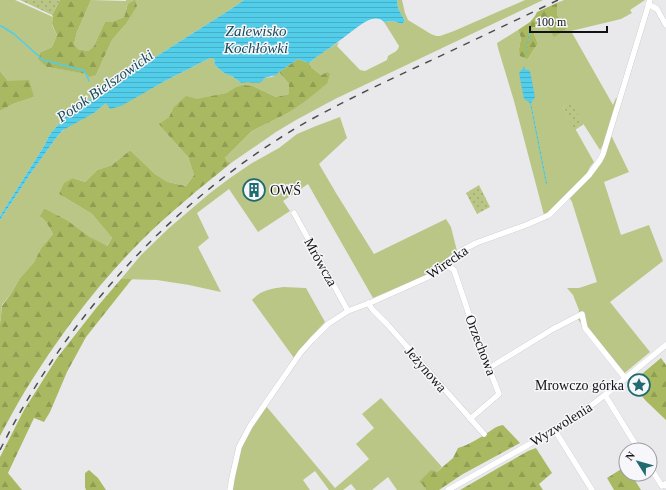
<svg xmlns="http://www.w3.org/2000/svg" width="666" height="490" font-family="Georgia,serif">
<defs>
<pattern id="forest-firs" width="22" height="20" patternUnits="userSpaceOnUse"><rect width="22" height="20" fill="#a9b961"/><path d="M5 1l3.5 6h-7zM16 11l3.5 6h-7z" fill="#909e53"/></pattern>
<pattern id="garden-dots" width="8" height="8" patternUnits="userSpaceOnUse"><rect width="8" height="8" fill="#b9c686"/><path d="M2 2h.1M6 6h.1" fill="none" stroke="#9ea973" stroke-width="1.8" stroke-linecap="round"/></pattern>
<pattern id="water-rules" width="6" height="5" patternUnits="userSpaceOnUse"><rect width="6" height="5" fill="#52cdea"/><path d="M0 2.5h6" fill="none" stroke="#46afc8"/></pattern>
</defs>
<rect width="100%" height="100%" fill="#e9e9ec"/>
<path fill="#b9c686" d="M 0,0 L 15,0 L 53,17 L 52,25 L 57,35 L 52,47 L 41,52 L 47,67 L 96,75 L 112,40 L 125,25 L 128,4 L 124,17 L 113,23 L 105,22 L 100,32 L 94,46 L 88,51 L 78,49 L 74,44 L 77,32 L 91,0 L 126,1 L 126,0 L 244,0 L 231,9 L 108,87 L 64,118 L 50,134 L 44,146 L 0,216 L 0,111 L 13,104 L 34,97 L 8,81 L 0,71 Z
M 397,0 L 402,0 L 405,13 L 408,20 L 431,34 L 436,36 L 440,36 L 454,31 L 525,0 L 543,0 L 335,99 L 296,120 L 276,132 L 231,163 L 227,161 L 225,158 L 252,131 L 288,113 L 327,84 L 327,72 L 321,75 L 311,67 L 309,63 L 320,54 L 339,42 L 337,46 L 360,70 L 365,71 L 387,60 L 388,56 C 392,53 398,52 399,46 L 384,22 L 393,21 L 402,24 L 405,21 L 398,8 Z
M 564,0 L 645,0 L 630,10 L 632,13 L 621,19 L 571,31 L 613,105 L 616,98 L 618,99 L 604,143 L 600,150 L 570,103 L 563,107 L 594,162 L 590,167 L 587,173 L 552,209 L 544,215 L 514,101 L 498,48 L 497,43 L 518,30 L 521,38 L 519,49 L 528,59 L 534,49 L 538,44 L 532,28 L 545,23 L 562,21 L 557,15 L 557,3 Z
M 210,58 L 213,58 L 215,61 L 214,64 C 219,69 225,75 232,76 L 241,83 L 248,81 L 256,83 L 264,78 L 272,77 L 279,72 L 289,84 L 289,94 L 276,97 L 253,86 L 234,88 L 226,93 L 197,100 L 173,108 L 169,117 L 160,124 L 168,135 L 188,157 L 194,175 L 186,186 L 168,182 L 155,174 L 130,150 L 112,165 L 97,170 L 85,182 L 73,178 L 59,194 L 92,214 L 112,238 L 106,247 L 90,237 L 67,220 L 44,208 L 40,216 L 46,222 L 53,234 L 41,248 L 34,262 L 20,278 L 12,292 L 2,305 L 0,324 L 0,220 L 31,173 L 56,138 L 66,127 L 94,113 L 106,103 L 145,92 L 165,81 Z
M 340,117 L 347,138 L 319,164 L 336,193 L 374,254 L 446,219 L 451,227 L 457,251 L 431,273 L 373,298 L 308,184 L 283,201 L 290,211 L 258,232 L 229,189 L 197,213 L 209,238 L 198,247 L 221,292 L 189,285 L 157,280 L 121,279 L 141,255 L 169,228 L 210,193 L 230,178 L 252,163 L 279,148 L 297,134 L 316,126 Z
M 611,137 L 612,137 L 629,172 L 604,182 L 621,235 L 649,225 L 663,261 L 610,302 L 650,352 L 621,376 L 577,318 L 579,310 L 573,295 L 567,288 L 579,288 L 597,282 L 572,202 L 569,197 L 592,175 Z
M 283,287 L 306,288 L 325,322 L 309,339 L 294,358 L 252,300 C 261,290 270,289 283,287 Z
M 381,398 L 442,467 L 437,472 L 420,482 L 422,484 L 426,490 L 397,490 L 388,477 L 372,490 L 356,490 L 351,484 L 343,490 L 329,490 L 315,471 L 303,480 L 310,490 L 232,490 L 241,447 L 256,421 L 266,406 L 335,488 L 369,459 L 356,444 L 374,428 L 362,414 Z"/>
<path fill="url(#forest-firs)" d="M 60,0 L 91,0 L 77,32 L 74,44 L 78,49 L 88,51 L 94,46 L 100,32 L 105,22 L 113,22 L 124,17 L 128,4 L 135,0 L 137,6 L 125,25 L 112,40 L 96,75 L 89,77 L 87,74 L 47,67 L 38,59 L 41,52 L 52,47 L 57,35 L 52,24 L 53,17 L 52,15 Z
M 557,3 L 557,15 L 562,21 L 569,24 L 565,30 L 554,37 L 545,23 L 532,28 L 538,44 L 534,49 L 528,59 L 520,56 L 519,49 L 521,38 L 518,30 L 530,22 L 535,16 L 537,12 Z
M 298,59 L 309,63 L 311,67 L 321,75 L 327,72 L 330,74 L 327,84 L 304,102 L 288,113 L 252,131 L 225,158 L 227,161 L 231,163 C 200,188 168,214 140,242 C 95,287 58,338 25,391 C 16,406 8,421 0,436 L 0,324 L 2,306 L 12,292 L 20,278 L 34,262 L 41,248 L 53,234 L 46,222 L 40,216 L 44,208 L 67,220 L 90,237 L 107,246 L 112,238 L 92,214 L 59,194 L 64,183 L 73,178 L 85,182 L 97,170 L 112,165 L 130,150 L 155,174 L 168,182 L 186,186 L 194,175 L 188,157 L 168,135 L 159,124 L 169,117 L 173,108 L 186,96 L 197,99 L 226,93 L 234,88 L 243,85 L 253,86 L 276,97 L 289,94 L 289,84 L 279,72 Z
M 0,71 L 8,81 L 29,80 L 34,97 L 13,104 L 0,111 Z
M 121,279 L 132,279 L 86,337 L 67,372 L 50,412 L 44,422 L 34,418 L 8,473 L 22,490 L 0,490 L 0,457 L 24,410 L 57,358 L 97,307 Z
M 661,358 L 666,365 L 666,420 L 646,401 L 631,383 Z
M 503,425 L 520,443 L 463,474 L 439,490 L 426,490 L 422,484 L 419,482 L 431,470 L 437,472 L 446,464 L 453,458 L 458,448 C 466,446 474,441 481,437 C 489,433 494,426 503,425 Z
M 536,448 L 552,473 L 539,484 L 543,490 L 460,490 L 528,451 Z
M 626,466 L 626,474 L 631,474 L 641,490 L 614,490 L 607,478 Z
M 89,470 L 98,478 L 106,490 L 86,490 L 85,487 L 85,473 Z"/>
<path fill="url(#garden-dots)" d="M 20,0 L 60,0 L 52,15 Z
M 570,102 L 584,124 L 575,130 L 563,107 Z
M 479,185 L 490,207 L 477,214 L 466,193 Z"/>
<path fill="url(#water-rules)" d="M 244,0 L 397,0 L 398,8 L 405,21 L 402,24 L 393,21 L 384,22 C 380,17 372,18 367,21 C 357,26 348,35 339,41 C 329,49 318,55 309,63 L 298,59 L 279,72 L 276,75 L 264,78 L 262,82 C 253,84 250,81 241,83 L 232,76 C 225,75 219,69 214,64 L 215,61 L 213,58 L 210,58 L 165,81 L 121,106 L 110,109 L 106,103 L 94,113 L 63,130 L 56,138 L 31,173 L 0,220 L 0,216 L 44,146 L 50,134 L 64,118 L 108,87 L 231,9 Z
M 529,31 L 530,31 L 524,66 L 525,69 L 530,71 L 535,97 L 531,103 L 547,184 L 546,184 L 530,103 L 524,99 L 519,73 L 524,67 Z"/>
<g fill="none" stroke-linecap="round" stroke-linejoin="round">
<path stroke="#52cdea" stroke-width="1.5" d="M 0,26 L 3,27 L 14,34 L 43,60 L 75,68 L 85,71 L 89,81"/>
<g stroke="#bfbec1" stroke-width="6">
<path id="minor" d="M 648,4 L 657,9 L 666,25
M 294,213 L 348,311
M 445,264 L 454,270 L 475,332 L 499,394 L 470,419
M 368,303 L 373,310 L 387,324 L 484,434
M 489,368 L 553,329 L 582,314 L 585,328 L 625,378
M 605,395 L 639,450
M 554,429 L 592,490
M 650,467 L 662,486 L 665,484 L 666,486
M 230,490 L 232,478 L 239,447 L 250,426 L 301,352 L 312,340 L 328,324 L 348,311 L 372,302 L 428,277 L 461,251 L 476,243 L 526,225 L 549,215 L 589,175 L 600,160 L 603,154 L 650,0
M 448,490 L 528,445 L 585,410 L 605,395 L 666,345"/>
</g>
<use href="#minor" stroke="#fff" stroke-width="5.5"/>
<path stroke="#4d4c4f" stroke-width="1.5" stroke-dasharray="7 7" stroke-linecap="butt" d="M 0,450 C 66,318 168,205 296,128 C 332,107 370,89 408,71 C 458,48 508,24 558,0"/>
</g>
<defs>
<g id="building-ring" transform="scale(1.15)"><circle r="9.5" fill="#f7f6fa" stroke="#1f6b70" stroke-width="1.5"/><path d="M-4-6H4V6H1V3H-1V6H-4ZM-2.5-4.3h1.7v1.8h-1.7ZM.8-4.3h1.7v1.8H.8ZM-2.5-1h1.7V.8h-1.7ZM.8-1h1.7V.8H.8Z" fill="#1f6b70"/></g>
<g id="sight-ring" transform="scale(1.15)"><circle r="9.5" fill="#f7f6fa" stroke="#1f6b70" stroke-width="1.5"/><path d="M0-6L1.8-2.2L6-1.7L2.9 1.2L3.7 5.4L0 3.3L-3.7 5.4L-2.9 1.2L-6-1.7L-1.8-2.2Z" fill="#1f6b70"/></g>
</defs>
<g fill-rule="evenodd">
<use href="#building-ring" x="254" y="190"/>
<use href="#sight-ring" x="639" y="385"/>
</g>
<g text-anchor="middle" stroke-width="3" stroke-linejoin="round" paint-order="stroke">
<g font-size="14" fill="#121113" stroke="#f7f6fa" text-anchor="start">
<text x="270" y="195">OWŚ</text>
<text x="624" y="390" text-anchor="end">Mrowczo górka</text>
</g>
<g font-size="14" fill="#121113" stroke="#f7f6fa">
<text transform="translate(321 262) rotate(61)" y="5">Mrówcza</text>
<text transform="translate(447 262) rotate(-35)" y="5">Wirecka</text>
<text transform="translate(481 345) rotate(69)" y="5">Orzechowa</text>
<text transform="translate(426 369) rotate(49)" y="5">Jeżynowa</text>
<text transform="translate(561 424) rotate(-32)" y="5">Wyzwolenia</text>
</g>
<g font-size="15" font-style="italic" fill="#174c58" stroke="#f7f6fa">
<text x="256" y="36">Zalewisko<tspan x="256" dy="17">Kochłówki</tspan></text>
<text transform="translate(105 86) rotate(-35)" y="5">Potok Bielszowicki</text>
</g>
</g>
<g transform="translate(638 462) rotate(307)"><circle r="19" fill="#f7f6fa" stroke="#9b9a9e"/>
<path d="M0-3L7 15L0 10L-7 15Z" fill="#1f6b70"/>
<text y="-6" font-size="11" font-weight="bold" text-anchor="middle" fill="#121113">N</text>
</g>
<path d="M530 26v6h77v-6" fill="none" stroke="#121113" stroke-width="2"/>
<text x="536" y="26" font-size="12" fill="#121113" stroke="#f7f6fa" stroke-width="3" paint-order="stroke">100 m</text>
</svg>
